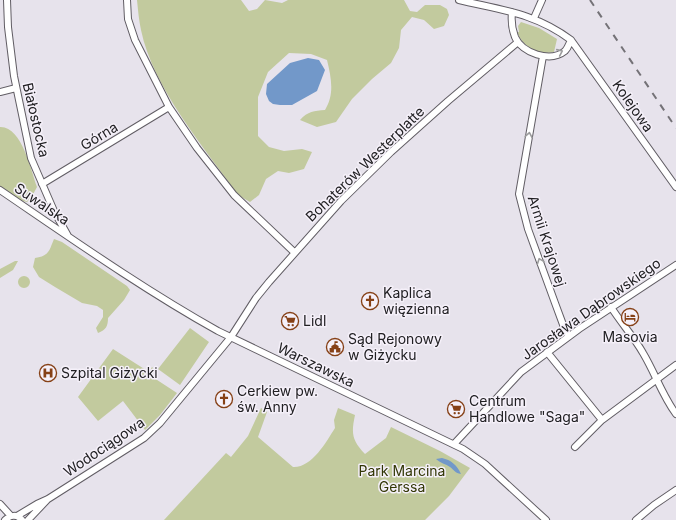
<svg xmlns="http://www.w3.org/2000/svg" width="676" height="520" font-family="Inter,sans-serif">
<rect width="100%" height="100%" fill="#e7e3ec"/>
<path fill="#c2ca9e" d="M 137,0 L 241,0 L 249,11 L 257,9 L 265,0 L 282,3 L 288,0 L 404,0 L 410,11 L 417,12 L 425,5 L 440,5 L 447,9 L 449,15 L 444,26 L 434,29 L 424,20 L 412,17 L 401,30 L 399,48 L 391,63 L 372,79 L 352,99 L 336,122 L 317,127 L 300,120 C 308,111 314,111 325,110 C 335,94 331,77 327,60 L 311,54 L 289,53 L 268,72 L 258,97 L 258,136 L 269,147 L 284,151 L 302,149 L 312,152 L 304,169 L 289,173 L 278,171 L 266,179 L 259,195 L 250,202 L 238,195 C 204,147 153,88 141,30 C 139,21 138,10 137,0 Z
M 521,22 L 539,28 L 557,39 L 554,52 C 539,55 523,48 517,32 L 519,32 L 518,26 Z
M 0,127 C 22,126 31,171 37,187 L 31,198 L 27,202 L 20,200 L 0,187 Z
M 54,239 L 62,242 L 127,286 L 130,290 L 124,300 L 108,318 C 108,326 106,330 98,333 L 96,328 L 103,317 L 103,310 L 97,306 L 82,303 L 55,287 L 39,277 L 33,267 L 35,258 C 49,256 49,251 54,239 Z
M 15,261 L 18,261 L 13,270 L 0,278 L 0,269 Z
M18 282a6 6 0 1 1 12 0a6 6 0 1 1-12 0Z
M 190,328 L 209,342 L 180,385 L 158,369 Z
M 113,349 L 149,372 L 152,367 L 155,370 L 151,376 L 177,393 L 160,415 L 145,430 L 123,401 L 98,421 L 78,397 Z
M 261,408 L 267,412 L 258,437 L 293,467 C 312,468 326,442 335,428 L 334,420 L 338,408 L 355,415 C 351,434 352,440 365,454 L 386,438 L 391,427 L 440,451 L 470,468 L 449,496 L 425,520 L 164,520 L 226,453 L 231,457 L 248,436 Z"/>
<path fill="#7298c9" d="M 308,58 L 319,60 L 325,70 L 317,91 L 292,105 L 280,105 L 273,104 L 269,101 L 266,94 L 267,84 L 290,63 Z
M 442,458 C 451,460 457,465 461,474 C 455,473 454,470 450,467 C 446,464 440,463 436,459 Z"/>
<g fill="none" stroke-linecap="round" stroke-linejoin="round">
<g stroke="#615d64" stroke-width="8">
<path id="minor" d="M 7,0 L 8,27 L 14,76 L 31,158 L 54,211 L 68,236
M 127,0 L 128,19 L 135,40 L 169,107 L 197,148 L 234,195 L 294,252
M 459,0 C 501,10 535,13 571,40 L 676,187
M 512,12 C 511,21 512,29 515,37 C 522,53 550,63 565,51 C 568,48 569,44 571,40
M 534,18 L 542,0
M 543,56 L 519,194 L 528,229 L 555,303 L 565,330 L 569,336
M 0,92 L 16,88
M 42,184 L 169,107
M 0,190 C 72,239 143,289 218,331 L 463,449 L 485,464 L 546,520
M 611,307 C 621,323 634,337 643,353 C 655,373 662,395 676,414
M 547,352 L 602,420
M 454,444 L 521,372 L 579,329 L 676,265
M 575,447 L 602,420 L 676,365
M 0,504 L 11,516
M 17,516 L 37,504 L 48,499 L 144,438 L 160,423 L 231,337 L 256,298 L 269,282 L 341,201 L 391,152 L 448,101 L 518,42
M 5,520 C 10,515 17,514 22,520
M 28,520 L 47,500
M 636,520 L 654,505 L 676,490"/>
</g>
<use href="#minor" stroke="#fff" stroke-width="6"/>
<path stroke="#747277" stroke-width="2" stroke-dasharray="7 7" stroke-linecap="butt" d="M 590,0 L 676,128"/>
</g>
<defs><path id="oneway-chevron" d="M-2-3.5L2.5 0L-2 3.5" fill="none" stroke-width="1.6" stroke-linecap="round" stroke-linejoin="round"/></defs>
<g stroke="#9b9b9c">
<use href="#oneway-chevron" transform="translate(560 52) rotate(-24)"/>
<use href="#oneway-chevron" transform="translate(529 135) rotate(-80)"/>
<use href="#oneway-chevron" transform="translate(540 261) rotate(-110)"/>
</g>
<defs>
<g id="church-ring" transform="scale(0.9)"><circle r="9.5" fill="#f5f0f9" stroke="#864117" stroke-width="1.5"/><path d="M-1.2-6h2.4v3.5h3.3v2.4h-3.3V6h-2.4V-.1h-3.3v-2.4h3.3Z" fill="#864117"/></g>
<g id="hotel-ring" transform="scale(0.9)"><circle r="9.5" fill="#f5f0f9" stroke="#864117" stroke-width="1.5"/><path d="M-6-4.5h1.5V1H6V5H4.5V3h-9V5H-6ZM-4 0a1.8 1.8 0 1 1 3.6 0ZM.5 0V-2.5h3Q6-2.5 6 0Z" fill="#864117"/></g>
<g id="supermarket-ring" transform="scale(0.9)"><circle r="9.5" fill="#f5f0f9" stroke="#864117" stroke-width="1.5"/><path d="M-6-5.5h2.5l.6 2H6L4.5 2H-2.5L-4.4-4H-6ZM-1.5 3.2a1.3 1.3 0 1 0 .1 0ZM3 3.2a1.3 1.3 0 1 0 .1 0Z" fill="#864117"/></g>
<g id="civic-ring" transform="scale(0.9)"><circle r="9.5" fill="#f5f0f9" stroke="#864117" stroke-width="1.5"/><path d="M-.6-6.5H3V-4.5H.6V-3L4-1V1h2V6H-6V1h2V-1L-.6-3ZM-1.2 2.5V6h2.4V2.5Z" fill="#864117"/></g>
<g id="hospital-ring" transform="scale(0.9)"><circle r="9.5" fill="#f5f0f9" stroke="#864117" stroke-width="1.5"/><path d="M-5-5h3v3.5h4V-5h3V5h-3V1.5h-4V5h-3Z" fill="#864117"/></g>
</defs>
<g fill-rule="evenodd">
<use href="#church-ring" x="370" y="301"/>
<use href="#hotel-ring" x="630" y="317"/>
<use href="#supermarket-ring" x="290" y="321"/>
<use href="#civic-ring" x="335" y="347"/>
<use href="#hospital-ring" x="48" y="373"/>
<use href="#church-ring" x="224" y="399"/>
<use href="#supermarket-ring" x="456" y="409"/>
</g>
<g text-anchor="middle" stroke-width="3" stroke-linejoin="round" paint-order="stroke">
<g font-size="14" fill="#212023" stroke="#f5f0f9">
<text transform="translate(633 106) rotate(55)" y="5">Kolejowa</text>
<text transform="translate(36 120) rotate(77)" y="5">Białostocka</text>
<text transform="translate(99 136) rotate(-31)" y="5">Górna</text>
<text transform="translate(365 164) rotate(-44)" y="5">Bohaterów Westerplatte</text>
<text transform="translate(42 204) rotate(34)" y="5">Suwalska</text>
<text transform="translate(547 241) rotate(72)" y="5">Armii Krajowej</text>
<text transform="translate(591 309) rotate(-35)" y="5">Jarosława Dąbrowskiego</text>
<text transform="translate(316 365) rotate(26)" y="5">Warszawska</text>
<text transform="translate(104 447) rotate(-34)" y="5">Wodociągowa</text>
</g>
<g font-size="14" fill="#212023" stroke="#f5f0f9" text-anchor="start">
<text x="383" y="298">Kaplica<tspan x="383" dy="16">więzienna</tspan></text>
<text x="303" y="326">Lidl</text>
<text x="630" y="342" text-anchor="middle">Masovia</text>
<text x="348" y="344">Sąd Rejonowy<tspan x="348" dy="16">w Giżycku</tspan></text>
<text x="61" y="378">Szpital Giżycki</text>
<text x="237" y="396">Cerkiew pw.<tspan x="237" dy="16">św. Anny</tspan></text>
<text x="469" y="406">Centrum<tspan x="469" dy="16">Handlowe "Saga"</tspan></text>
</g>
<g font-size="14" fill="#323705" stroke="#f5f0f9">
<text x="402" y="476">Park Marcina<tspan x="402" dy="16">Gerssa</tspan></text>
</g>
</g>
</svg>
